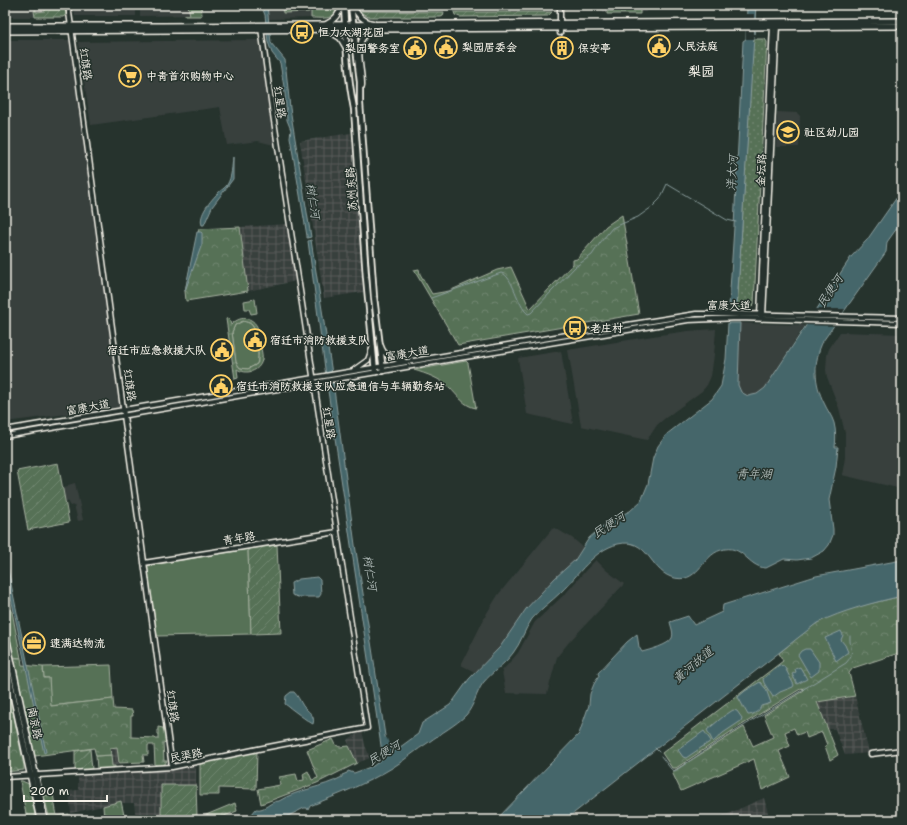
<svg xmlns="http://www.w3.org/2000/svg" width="907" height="825" font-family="'Shantell Sans','LXGW WenKai TC',sans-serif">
<defs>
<pattern id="industrial-grid" width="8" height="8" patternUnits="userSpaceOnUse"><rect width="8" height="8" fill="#39403e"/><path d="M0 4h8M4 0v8" fill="none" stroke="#565c5a"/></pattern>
<pattern id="forest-crowns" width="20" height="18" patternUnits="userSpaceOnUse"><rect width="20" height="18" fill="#577157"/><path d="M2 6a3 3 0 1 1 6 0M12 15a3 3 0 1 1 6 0" fill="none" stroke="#70866f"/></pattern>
<pattern id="park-dots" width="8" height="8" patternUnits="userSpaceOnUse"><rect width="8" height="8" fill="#577157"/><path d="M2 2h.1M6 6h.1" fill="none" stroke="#70866f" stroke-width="1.8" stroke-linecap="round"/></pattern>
<pattern id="garden-furrows" width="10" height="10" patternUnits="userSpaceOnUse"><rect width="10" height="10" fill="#577157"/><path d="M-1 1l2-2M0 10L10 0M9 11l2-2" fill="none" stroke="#70866f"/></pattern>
</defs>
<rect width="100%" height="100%" fill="#26332d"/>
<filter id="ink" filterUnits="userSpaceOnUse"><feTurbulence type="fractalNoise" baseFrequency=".025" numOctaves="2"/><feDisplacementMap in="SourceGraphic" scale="8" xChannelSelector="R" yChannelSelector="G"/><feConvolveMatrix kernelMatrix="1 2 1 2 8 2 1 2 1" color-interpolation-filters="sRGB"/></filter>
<g filter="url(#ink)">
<path fill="#39403e" d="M 5,5 L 65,5 L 66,15 L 63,17 L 5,17 Z
M 73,5 L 136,5 L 136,16 L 75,16 Z
M 140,5 L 193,5 L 194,15 L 140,16 Z
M 267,5 L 311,5 L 311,18 L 269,19 Z
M 603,5 L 647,5 L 647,12 L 603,12 Z
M 5,40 L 71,40 L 121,407 L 5,422 Z
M 259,40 L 274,145 L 258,141 L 227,145 L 220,107 L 91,125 L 78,42 Z
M 777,112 L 797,113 L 800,116 L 799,147 L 776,147 Z
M 740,323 L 805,325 L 765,388 L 761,392 L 753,396 L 748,396 L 741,392 L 738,385 Z
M 716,329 L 714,355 L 711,376 L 707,385 L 702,391 L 664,419 L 657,425 L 647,440 L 581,426 L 568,350 L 653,336 L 688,331 Z
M 840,332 L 902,334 L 902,489 L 842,475 L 845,458 L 845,433 L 839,408 L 827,377 L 826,370 L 827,355 L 829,349 Z
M 561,351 L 573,424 L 527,414 L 518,358 Z
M 75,483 L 83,520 L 78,521 L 74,505 L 70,506 L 69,502 L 60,499 L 59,492 L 64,488 L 68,487 L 68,485 Z
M 555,528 L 572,538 L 583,547 L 581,550 L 575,560 L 526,609 L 517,621 L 506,640 L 495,653 L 475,672 L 461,665 L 487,613 L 498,595 L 552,529 Z
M 596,560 L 606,570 L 624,584 L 569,642 L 557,657 L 547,694 L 506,693 L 502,671 L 518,653 L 535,622 L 566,593 L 586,570 Z"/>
<path fill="url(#industrial-grid)" d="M 351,133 L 357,191 L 363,292 L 324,298 L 300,141 Z
M 288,224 L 296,281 L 248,291 L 240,227 Z
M 855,696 L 869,753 L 845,755 L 835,729 L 828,729 L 817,702 Z
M 362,731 L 365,745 L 370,758 L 357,763 L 347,740 Z
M 117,747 L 119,765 L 112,766 L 110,748 Z
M 196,765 L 196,785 L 161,785 L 161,820 L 136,820 L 134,803 L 122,803 L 121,802 L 71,813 L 69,791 L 78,790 L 78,775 L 173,769 Z
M 764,798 L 770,820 L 714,820 L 730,813 Z"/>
<path fill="#577157" stroke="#a6b1a0" d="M 188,5 L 201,5 L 202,15 L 200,16 L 185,16 L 185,15 L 190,15 Z
M 282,5 L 309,5 L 309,12 L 283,13 Z
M 311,5 L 337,5 C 337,21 323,18 311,18 Z
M 626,5 L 640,5 L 640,14 L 607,14 L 607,11 L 625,11 Z
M 255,299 L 257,313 L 251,314 L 249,309 L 245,309 L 244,301 Z
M 243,321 C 246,322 249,322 252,325 C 257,331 260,358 257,364 L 248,369 L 240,368 L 236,364 L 232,332 L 235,325 Z
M 466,361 L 468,363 L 476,408 C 464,406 458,396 449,387 C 439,378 427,374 414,370 Z
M 248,549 L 251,634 L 157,636 L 147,566 Z
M 5,576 L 21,658 L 13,657 L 5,620 Z
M 111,665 L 113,699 L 50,706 L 49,678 L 44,678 L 43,667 Z
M 111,755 L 112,766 L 115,766 L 115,768 L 97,769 L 96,756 Z"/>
<path fill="url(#forest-crowns)" stroke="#a6b1a0" d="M 622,215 L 639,314 L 458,345 L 414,270 L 419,269 L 420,274 L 432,294 L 449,291 L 497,270 L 511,267 L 530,309 L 573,264 L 573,260 L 577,259 L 606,226 Z
M 240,227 L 248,291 L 186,301 L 185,291 L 199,229 Z
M 902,596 L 902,652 L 853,668 L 849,673 L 855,696 L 817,702 L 838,755 L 830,760 L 825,746 L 827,745 L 822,732 L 807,738 L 805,732 L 797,735 L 794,728 L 785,732 L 790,746 L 779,751 L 790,777 L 762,790 L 754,759 L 681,791 L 672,772 L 744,727 L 753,746 L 773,737 L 764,715 L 804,690 L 802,688 L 732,731 L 676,768 L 672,768 L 662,753 L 783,661 L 779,653 C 791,644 804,631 817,623 C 843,608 874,603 902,596 Z
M 14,658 L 21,658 L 22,665 L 43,667 L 44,678 L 49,678 L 51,706 L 113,699 L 114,709 L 132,710 L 133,716 L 131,716 L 131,737 L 155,738 L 156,739 L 158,739 L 158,727 L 163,728 L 166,742 L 163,743 L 164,761 L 167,761 C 165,766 159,765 155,765 L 154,745 L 148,745 L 148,755 L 143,755 L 144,762 L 119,763 L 117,747 L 110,748 L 111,755 L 96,756 L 94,748 L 35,756 Z
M 5,674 L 24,766 L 24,770 L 5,772 L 5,768 L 10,768 L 5,744 Z
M 333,739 L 336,745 L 340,747 L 349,746 L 357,763 L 317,783 L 261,804 L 258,789 L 280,785 L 279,777 L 296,774 L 298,781 L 304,780 L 303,774 L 308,771 L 312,780 L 318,778 L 307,750 Z
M 20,781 L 22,781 L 29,784 L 36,820 L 27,820 Z
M 53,794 L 57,816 L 69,814 L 69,820 L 50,820 L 44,796 Z
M 121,801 L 125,820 L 104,820 L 103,806 Z
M 235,803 L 237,811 L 214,820 L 186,820 L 206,815 Z"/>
<path fill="url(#park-dots)" stroke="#a6b1a0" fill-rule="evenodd" d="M 753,39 L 765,39 L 767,42 L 754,304 L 749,309 L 737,309 Z
M 229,318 L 231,325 C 239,316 253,315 258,329 C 259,334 259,340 260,345 C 261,349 263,355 262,360 C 259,372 246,375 237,369 L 238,378 L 235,379 L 226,319 ZM 243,321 C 246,322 249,322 252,325 C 257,331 260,358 257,364 L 248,369 L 240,368 L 236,362 L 232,332 L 235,325 Z"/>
<path fill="url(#garden-furrows)" stroke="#a6b1a0" d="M 50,5 L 65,5 L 66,15 L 63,17 L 35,17 L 34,11 L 36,10 L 36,12 L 45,11 L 45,9 Z
M 359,11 L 444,12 L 443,16 L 441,17 L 368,17 Z
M 454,12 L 552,12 L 548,16 L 460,17 L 455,15 Z
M 58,463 L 69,522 L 28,530 L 17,471 Z
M 277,545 L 281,633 L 251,634 L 248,549 Z
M 90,749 L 92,769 L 75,770 L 75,751 Z
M 257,751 L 256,789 L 219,788 L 219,795 L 200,795 L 200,763 Z
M 161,785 L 196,785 L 197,817 L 186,820 L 161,820 Z"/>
<path fill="#45666b" stroke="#8b9e9d" d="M 261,5 L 267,5 L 271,43 L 285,60 L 290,108 L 311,237 L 307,238 L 307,236 L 290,137 L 291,130 L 287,120 L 285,93 L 280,63 L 272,53 L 268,42 L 265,15 Z
M 747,5 L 756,5 L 737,306 L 729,306 L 734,227 L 743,41 L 746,39 Z
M 233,157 L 233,179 L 212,207 L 204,225 L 202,225 C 198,215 211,200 218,193 C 221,190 225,188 227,185 C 232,177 232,166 233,157 Z
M 902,190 L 902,221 L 887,242 L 886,252 L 823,341 C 813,362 814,383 824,403 C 827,410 832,416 834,423 C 836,431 836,439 835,447 L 838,447 L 836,467 L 829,500 L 833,529 L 833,535 L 829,545 L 824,551 L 811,558 L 797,560 L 784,559 L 766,568 C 747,567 743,543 721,550 C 701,556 698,586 671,577 C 649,569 648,537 618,544 C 593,550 578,576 561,592 C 552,601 540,609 532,619 C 524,630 521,643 513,653 C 504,665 492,672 483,683 C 476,693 474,706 466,715 C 456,725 441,733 429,742 C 416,750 405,760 392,768 C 366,784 337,795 310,806 L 308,810 L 307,808 L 304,808 L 280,820 L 235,820 L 252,814 L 256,809 C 265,811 270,801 279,801 C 298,789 322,788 342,777 L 342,775 L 347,773 L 348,771 L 354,773 L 373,766 L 383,759 L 328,391 L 308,241 L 311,240 L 331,367 L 355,545 L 372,648 L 388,756 L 418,734 L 422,723 L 450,705 L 454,700 L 469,679 L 500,647 L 526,609 L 555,578 L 575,560 L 589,538 L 609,521 L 630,511 L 641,501 L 648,484 L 653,458 L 658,446 L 667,434 L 712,399 L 721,386 L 726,359 L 728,323 L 740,323 L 738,385 L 741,392 L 748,396 L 757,394 L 765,388 L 851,257 L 867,240 Z
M 197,232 L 201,232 L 202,233 L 202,244 L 185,291 Z
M 5,555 L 46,752 L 44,753 L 5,569 Z
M 902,560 L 902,596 C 872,603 844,610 817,623 L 565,820 L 496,820 L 579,734 L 589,705 L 590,694 L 594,684 L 599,676 L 598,673 L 627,642 L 637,634 L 639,647 L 642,652 C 649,650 669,645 672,638 C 674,633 671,627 670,622 L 688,616 L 694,625 L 722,612 L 723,605 L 816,576 Z
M 317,577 L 320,580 L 321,594 L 319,597 L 298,597 L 292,595 L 291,583 L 299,579 Z
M 841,631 L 843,635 L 841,640 L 845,645 L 848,652 L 836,661 L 825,638 Z
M 805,649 L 810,649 L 819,662 L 819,671 L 811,677 L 798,655 L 801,651 Z
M 779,665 L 784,666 L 794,685 L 793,687 L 780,692 L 773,697 L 764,683 L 763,679 Z
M 800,667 L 807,679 L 797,684 L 792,674 L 796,672 L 795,669 Z
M 760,682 L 766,689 L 771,703 L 761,706 C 760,711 753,715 748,715 L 738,697 L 745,691 Z
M 291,692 L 294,692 C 298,696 300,701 303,706 C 307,711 316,715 313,724 C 310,723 289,707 285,704 L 286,696 Z
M 733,710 L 737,711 L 742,718 L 741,721 L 723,733 L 713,742 L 707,730 L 724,716 Z
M 704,731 L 711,741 L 686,758 L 683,757 L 678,750 Z"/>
<path fill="#26332d" d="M 746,14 L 754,14 L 754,39 L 746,39 Z
M 814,309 L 845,309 L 836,326 L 805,325 Z"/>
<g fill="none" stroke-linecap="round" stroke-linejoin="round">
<path stroke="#8b9e9d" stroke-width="1" d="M 431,298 L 501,273 C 513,275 517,306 528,314 L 531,313 L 575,267 L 592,255 L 600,243 L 612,228 L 638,217 L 652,207 L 660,199 L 667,184 L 727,220 L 736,222
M 655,748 L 659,752
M 661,756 L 671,769 L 675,771 L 719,741 L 846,663 C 856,652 849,649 850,636"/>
<path stroke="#45666b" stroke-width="5" d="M 385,740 L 392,761"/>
<g stroke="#f4f1e8" stroke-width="7">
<path id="tertiary" d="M 68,5 L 172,767
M 353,5 C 356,14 364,22 373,23
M 560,5 L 560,33
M 326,24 C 334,21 340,13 342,5
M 327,30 L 340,38 L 346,48
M 362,86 C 363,67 350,40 373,29
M 760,315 L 773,24
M 763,316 L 777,25
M 381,346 C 384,356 394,360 404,361
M 354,370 L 368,360 L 372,349
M 5,430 L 602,329 L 696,314 L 741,314 L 902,318
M 5,436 L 447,360 L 688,320 L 739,318 L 902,323
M 144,563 L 337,532
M 871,754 L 902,750
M 5,777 L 172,767 L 258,749 L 367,728 L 272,108 L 261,28"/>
</g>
<g stroke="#f4f1e8" stroke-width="8">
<path id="secondary" d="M 344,5 C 346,40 347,74 354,109 L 366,277 L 375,372
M 351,5 L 360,82 L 360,103 L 374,297 L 383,371"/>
</g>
<g stroke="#f4f1e8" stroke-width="8">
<path id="primary" d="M 5,631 L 45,820
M 5,658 L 40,820"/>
</g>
<g stroke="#f4f1e8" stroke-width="8">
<path id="trunk" d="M 5,26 L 163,26 L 902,21
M 5,31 L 902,26"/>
</g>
<use href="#tertiary" stroke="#26332d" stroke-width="4"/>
<use href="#secondary" stroke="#26332d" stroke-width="4.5"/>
<use href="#primary" stroke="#26332d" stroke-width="5"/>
<use href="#trunk" stroke="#26332d" stroke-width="5"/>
</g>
</g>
<defs>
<g id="bus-ring" transform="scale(1.15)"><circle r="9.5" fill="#26332d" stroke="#ffd166" stroke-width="1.5"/><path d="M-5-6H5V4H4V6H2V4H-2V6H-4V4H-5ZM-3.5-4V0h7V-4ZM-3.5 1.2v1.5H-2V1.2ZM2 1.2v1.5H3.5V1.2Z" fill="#ffd166"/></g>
<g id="civic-ring" transform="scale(1.15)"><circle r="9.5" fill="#26332d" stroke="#ffd166" stroke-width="1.5"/><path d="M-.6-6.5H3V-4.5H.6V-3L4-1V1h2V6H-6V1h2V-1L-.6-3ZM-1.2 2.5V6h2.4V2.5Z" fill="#ffd166"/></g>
<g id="building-ring" transform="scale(1.15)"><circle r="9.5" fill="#26332d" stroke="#ffd166" stroke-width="1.5"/><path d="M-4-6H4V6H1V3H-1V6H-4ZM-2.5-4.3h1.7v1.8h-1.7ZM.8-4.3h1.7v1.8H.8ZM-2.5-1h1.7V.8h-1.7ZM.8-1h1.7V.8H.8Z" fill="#ffd166"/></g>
<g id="supermarket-ring" transform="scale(1.15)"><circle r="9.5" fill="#26332d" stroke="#ffd166" stroke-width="1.5"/><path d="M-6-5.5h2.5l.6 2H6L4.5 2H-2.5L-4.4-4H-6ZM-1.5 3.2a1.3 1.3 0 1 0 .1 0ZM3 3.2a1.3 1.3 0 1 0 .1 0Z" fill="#ffd166"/></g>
<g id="school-ring" transform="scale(1.15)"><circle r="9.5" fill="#26332d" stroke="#ffd166" stroke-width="1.5"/><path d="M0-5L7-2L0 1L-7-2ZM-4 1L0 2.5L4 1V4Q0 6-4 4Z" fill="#ffd166"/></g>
<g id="office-ring" transform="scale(1.15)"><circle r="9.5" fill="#26332d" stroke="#ffd166" stroke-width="1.5"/><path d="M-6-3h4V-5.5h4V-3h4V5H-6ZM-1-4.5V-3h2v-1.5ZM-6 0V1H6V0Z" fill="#ffd166"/></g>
</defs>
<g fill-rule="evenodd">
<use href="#bus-ring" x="302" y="32"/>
<use href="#civic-ring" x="659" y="46"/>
<use href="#civic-ring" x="446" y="47"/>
<use href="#civic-ring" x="415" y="48"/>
<use href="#building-ring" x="562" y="48"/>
<use href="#supermarket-ring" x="130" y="76"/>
<use href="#school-ring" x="788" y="132"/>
<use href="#bus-ring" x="575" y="328"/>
<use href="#civic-ring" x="255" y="340"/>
<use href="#civic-ring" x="222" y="350"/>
<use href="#civic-ring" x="221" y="386"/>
<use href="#office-ring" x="34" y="643"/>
</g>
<g text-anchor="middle" stroke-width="3" stroke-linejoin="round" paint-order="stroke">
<g font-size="11" font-weight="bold" fill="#f4f1e8" stroke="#26332d" text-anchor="start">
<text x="318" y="36">恒力太湖花园</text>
<text x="674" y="50">人民法庭</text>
<text x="462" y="51">梨园居委会</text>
<text x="400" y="52" text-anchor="end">梨园警务室</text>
<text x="578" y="52">保安亭</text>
<text x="146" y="80">中青首尔购物中心</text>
<text x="804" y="136">社区幼儿园</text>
<text x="590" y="332">老庄村</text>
<text x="270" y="344">宿迁市消防救援支队</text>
<text x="206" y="354" text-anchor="end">宿迁市应急救援大队</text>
<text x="236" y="390">宿迁市消防救援支队应急通信与车辆勤务站</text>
<text x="50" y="647">速满达物流</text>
</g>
<g font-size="11" fill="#f4f1e8" stroke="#26332d">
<text transform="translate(86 64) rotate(82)" y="4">红旗路</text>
<text transform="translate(280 102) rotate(82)" y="4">红星路</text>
<text transform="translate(761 170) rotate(-87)" y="4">金坛路</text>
<text transform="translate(351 189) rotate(-94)" y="4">苏州东路</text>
<text x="729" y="309">富康大道</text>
<text transform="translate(407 353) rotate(-9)" y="4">富康大道</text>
<text transform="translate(130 385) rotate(82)" y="4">红旗路</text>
<text transform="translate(88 407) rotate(-10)" y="4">富康大道</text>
<text transform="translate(329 423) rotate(81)" y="4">红星路</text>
<text transform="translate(239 538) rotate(-9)" y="4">青年路</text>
<text transform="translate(173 706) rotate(82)" y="4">红旗路</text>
<text transform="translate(35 723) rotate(78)" y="4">南京路</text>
<text transform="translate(186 755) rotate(-11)" y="4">民渠路</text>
</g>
<g font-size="12" font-style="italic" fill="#aeb9b6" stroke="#26332d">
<text transform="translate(732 173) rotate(-86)" y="4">洋大河</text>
<text transform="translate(313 201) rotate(81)" y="4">树仁河</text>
<text transform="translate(830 291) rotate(-56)" y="4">民便河</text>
<text x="754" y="478">青年湖</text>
<text transform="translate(609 525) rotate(-33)" y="4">民便河</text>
<text transform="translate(370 573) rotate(81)" y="4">树仁河</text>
<text transform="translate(693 665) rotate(-40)" y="4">黄河故道</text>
<text transform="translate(384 753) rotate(-31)" y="4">民便河</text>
</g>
<g font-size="13" font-weight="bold" fill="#f4f1e8" stroke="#26332d">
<text x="701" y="76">梨园</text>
</g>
</g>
<rect width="907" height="825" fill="none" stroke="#26332d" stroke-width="20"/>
<rect x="10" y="10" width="887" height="805" fill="none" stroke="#f4f1e8" stroke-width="1.5" filter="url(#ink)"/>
<path d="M24 795v6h83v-6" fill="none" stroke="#f4f1e8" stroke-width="2"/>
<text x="30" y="795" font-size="12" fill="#f4f1e8" stroke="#26332d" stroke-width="3" paint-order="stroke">200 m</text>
</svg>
